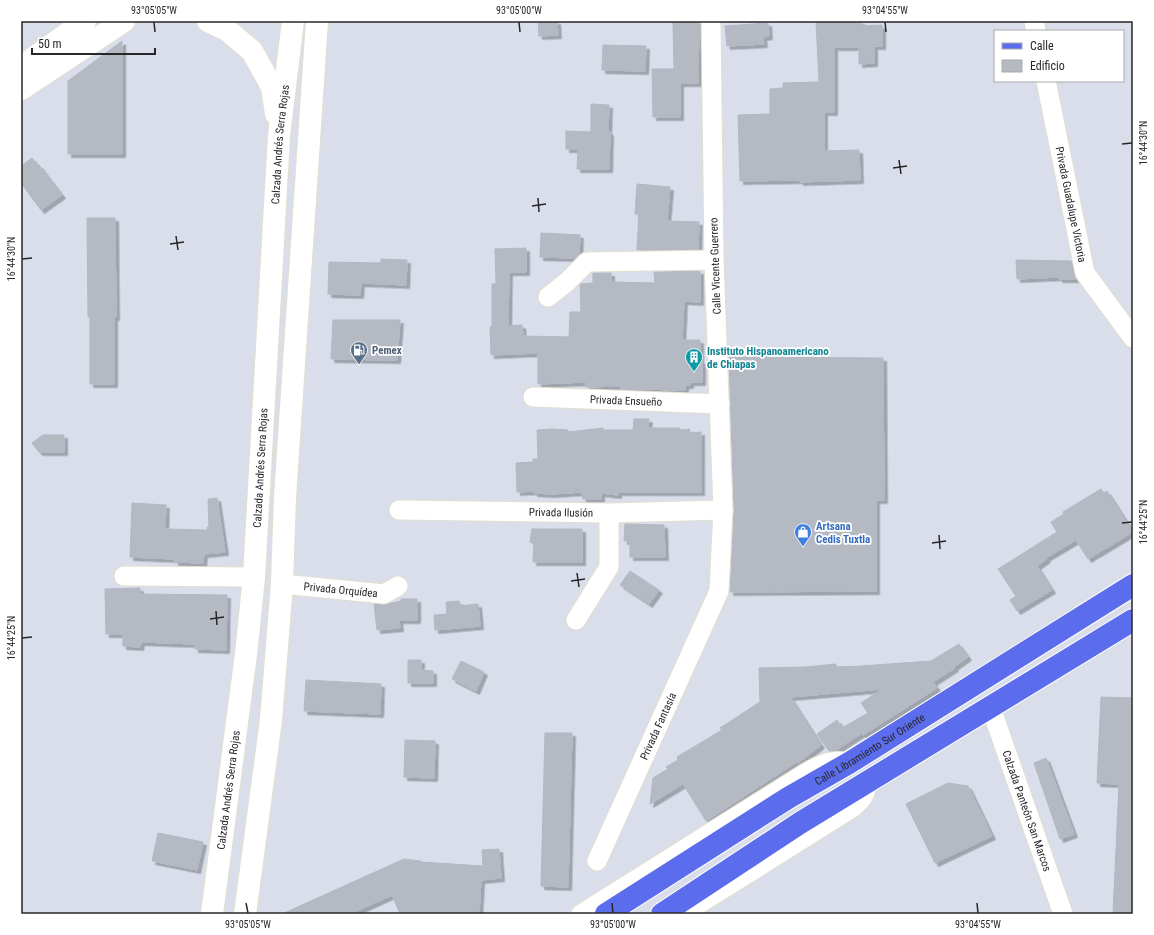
<svg xmlns="http://www.w3.org/2000/svg" width="1154" height="935" font-family="'Roboto Condensed',sans-serif">
<defs>
<filter id="shadow"><feDropShadow dx="3.5" dy="3.5" stdDeviation="0" flood-color="#0004"/></filter>
</defs>
<rect width="100%" height="100%" fill="#d9deea"/>
<path fill="#b5b9c2" stroke="#b3b7c5" filter="url(#shadow)" d="M 538,21 L 557,21 L 558,35 L 539,36 Z
M 673,21 L 699,21 L 698,83 L 680,83 L 680,117 L 653,117 L 652,69 L 674,69 Z
M 816,21 L 861,21 L 861,26 L 882,25 L 882,46 L 874,46 L 874,63 L 859,64 L 859,47 L 834,47 L 834,112 L 824,112 L 824,151 L 859,150 L 860,180 L 800,182 L 800,180 L 740,181 L 738,115 L 770,114 L 770,89 L 783,88 L 783,83 L 819,82 Z
M 768,23 L 769,36 L 763,37 L 764,44 L 727,46 L 725,26 Z
M 122,41 L 122,154 L 68,154 L 68,81 Z
M 603,45 L 646,46 L 645,71 L 602,70 Z
M 591,104 L 609,105 L 608,132 L 610,132 L 609,169 L 577,169 L 578,149 L 566,149 L 566,131 L 591,132 Z
M 32,158 L 38,166 L 39,165 L 62,195 L 41,210 L 21,183 L 21,166 Z
M 637,184 L 670,187 L 667,221 L 699,222 L 698,249 L 637,250 L 639,214 L 635,214 Z
M 87,218 L 115,218 L 116,317 L 114,317 L 114,384 L 90,384 L 90,317 L 88,317 Z
M 541,233 L 580,235 L 579,255 L 575,258 L 540,257 Z
M 526,248 L 526,272 L 509,272 L 508,326 L 522,325 L 523,336 L 569,337 L 570,312 L 581,312 L 580,284 L 593,283 L 593,273 L 611,273 L 611,282 L 655,283 L 654,272 L 700,271 L 700,302 L 684,301 L 682,340 L 700,340 L 700,361 L 702,361 L 702,382 L 690,382 L 690,385 L 685,385 L 685,390 L 661,390 L 660,389 L 621,389 L 621,386 L 586,387 L 586,382 L 538,384 L 538,353 L 491,355 L 490,327 L 492,326 L 492,284 L 496,284 L 495,249 Z
M 381,259 L 407,260 L 406,285 L 361,283 L 360,295 L 328,294 L 329,262 L 381,263 Z
M 1016,260 L 1071,261 L 1076,279 L 1059,279 L 1059,277 L 1017,279 Z
M 333,320 L 400,320 L 397,360 L 331,359 Z
M 729,357 L 883,358 L 884,500 L 876,500 L 876,591 L 730,592 L 734,510 Z
M 634,419 L 649,419 L 648,428 L 680,428 L 680,430 L 690,429 L 689,433 L 701,432 L 701,492 L 618,492 L 618,495 L 601,493 L 601,499 L 583,499 L 582,492 L 551,494 L 534,493 L 534,491 L 517,492 L 516,463 L 533,462 L 533,459 L 538,459 L 537,430 L 552,429 L 568,430 L 568,432 L 603,428 L 603,430 L 633,430 Z
M 43,435 L 64,435 L 64,452 L 39,452 L 32,443 Z
M 1101,489 L 1104,493 L 1107,491 L 1133,532 L 1088,559 L 1076,540 L 1046,558 L 1047,559 L 1037,566 L 1052,590 L 1017,611 L 1010,600 L 1016,596 L 998,569 L 1057,532 L 1051,522 L 1064,514 L 1063,512 Z
M 217,498 L 225,552 L 204,554 L 203,563 L 175,562 L 175,559 L 130,557 L 132,503 L 166,505 L 165,529 L 208,530 L 207,527 L 209,527 L 208,499 Z
M 625,524 L 664,525 L 665,557 L 630,557 L 630,541 L 624,541 Z
M 532,529 L 582,529 L 582,562 L 533,562 L 534,544 L 530,542 Z
M 630,571 L 659,590 L 649,604 L 620,585 Z
M 140,588 L 140,594 L 227,595 L 226,650 L 195,649 L 195,644 L 141,642 L 140,647 L 123,646 L 123,634 L 106,634 L 105,589 Z
M 401,599 L 417,599 L 417,620 L 399,620 L 400,628 L 377,630 L 374,604 L 383,605 L 401,601 Z
M 459,601 L 460,606 L 478,604 L 480,626 L 435,630 L 434,615 L 447,614 L 446,602 Z
M 959,644 L 968,657 L 954,667 L 955,668 L 933,682 L 937,688 L 863,735 L 862,733 L 836,750 L 829,751 L 817,734 L 837,720 L 842,728 L 868,713 L 861,703 L 882,689 L 790,697 L 821,745 L 798,763 L 797,762 L 706,821 L 683,784 L 650,804 L 653,778 L 668,769 L 666,767 L 678,760 L 677,757 L 722,730 L 720,728 L 760,702 L 759,668 L 805,667 L 836,664 L 836,667 L 861,666 L 931,661 Z
M 408,660 L 421,660 L 421,670 L 433,671 L 433,683 L 408,683 Z
M 461,661 L 484,672 L 476,691 L 452,679 Z
M 306,680 L 381,684 L 380,714 L 304,711 Z
M 1101,697 L 1133,698 L 1133,914 L 1113,914 L 1119,784 L 1097,783 Z
M 545,733 L 572,733 L 568,887 L 541,886 Z
M 405,740 L 435,741 L 434,778 L 404,777 Z
M 1046,758 L 1074,834 L 1060,839 L 1034,763 Z
M 948,783 L 968,786 L 992,836 L 935,863 L 906,804 Z
M 158,833 L 203,842 L 197,870 L 152,861 Z
M 499,849 L 501,878 L 481,880 L 479,914 L 400,914 L 392,895 L 350,914 L 282,914 L 404,859 L 421,861 L 421,862 L 483,866 L 482,850 Z"/>
<g fill="none" stroke-linecap="round" stroke-linejoin="round">
<g stroke="#e1dfce" stroke-width="21">
<g id="minor">
<path d="M 1034,21 L 1036,31"/>
<path id="s1" d="M 1046,81 L 1085,273 L 1133,338"/>
<path d="M 548,297 L 568,281 L 587,262 L 714,260"/>
<path id="s2" d="M 533,397 L 720,404"/>
<path id="s3" d="M 399,510 L 609,513 L 723,510"/>
<path d="M 124,576 L 254,577"/>
<path id="s4" d="M 282,584 L 384,594 L 398,586"/>
<path d="M 576,620 L 609,567 L 609,513"/>
<path id="s5" d="M 991,708 L 1063,914"/>
<path id="s6" d="M 597,861 L 719,591 L 723,510 L 714,260 L 711,21"/>
<path d="M 581,914 L 809,771 C 822,764 835,758 849,763"/>
<path d="M 683,914 L 852,808 C 860,801 868,795 865,783"/>
</g>
</g>
<g stroke="#e1dfce" stroke-width="24">
<g id="secondary">
<path d="M 208,21 L 227,30 L 252,51 L 272,87 L 276,114"/>
<path d="M 21,67 L 85,21"/>
<path d="M 21,89 L 124,21"/>
<path id="s7" d="M 212,914 L 246,654 L 254,577 L 279,135 L 293,21"/>
<path d="M 245,914 L 271,720 L 282,584 L 285,497 L 317,21"/>
</g>
</g>
<g stroke="#fff" stroke-width="24">
<g id="primary">
<path id="s8" d="M 606,914 L 788,798 L 849,763 L 1133,585"/>
<path d="M 662,914 L 800,823 L 1133,620"/>
</g>
</g>
<use href="#minor" stroke="#fff" stroke-width="19"/>
<use href="#secondary" stroke="#fff" stroke-width="22"/>
<use href="#primary" stroke="#5b6ced" stroke-width="22"/>
</g>
<path fill="none" stroke="#272727" stroke-width="1.5" d="M 154,22 L 155,32M 519,22 L 520,32M 885,22 L 886,32M 1122,144 L 1132,143M 899,160 L 901,174M 893,168 L 907,166M 538,198 L 539,212M 532,206 L 546,204M 176,236 L 178,250M 170,244 L 184,242M 22,259 L 32,258M 1122,523 L 1132,522M 939,535 L 940,549M 932,543 L 946,541M 577,573 L 579,587M 571,581 L 585,579M 216,611 L 217,625M 210,619 L 224,617M 22,638 L 32,637M 246,903 L 248,913M 612,903 L 613,913M 977,903 L 978,913"/>
<defs>
<g id="fuel-pin" transform="scale(0.9)"><path d="M0 17L-7.5 6A9.5 9.5 0 1 1 7.5 6Z" fill="#5c6f8a" stroke="#fff"/><path d="M-5.5-6h7V0h2V4h1.3V-2.5L3-4.5l.8-.8L6-3V5H2.5V1h-1V6h-7ZM-4.2-4.7v3.2H.2V-4.7Z" fill="#fff"/></g>
<g id="building-pin" transform="scale(0.9)"><path d="M0 17L-7.5 6A9.5 9.5 0 1 1 7.5 6Z" fill="#0f9aa8" stroke="#fff"/><path d="M-4-6H4V6H1V3H-1V6H-4ZM-2.5-4.3h1.7v1.8h-1.7ZM.8-4.3h1.7v1.8H.8ZM-2.5-1h1.7V.8h-1.7ZM.8-1h1.7V.8H.8Z" fill="#fff"/></g>
<g id="shop-pin" transform="scale(0.9)"><path d="M0 17L-7.5 6A9.5 9.5 0 1 1 7.5 6Z" fill="#3f7fe0" stroke="#fff"/><path d="M-5-2.5h2.3a2.7 3.5 0 0 1 5.4 0H5L5.5 6h-11ZM-1.5-2.5h3a1.5 2.3 0 0 0-3 0Z" fill="#fff"/></g>
</defs>
<g fill-rule="evenodd">
<use href="#fuel-pin" x="359" y="350"/>
<use href="#building-pin" x="694" y="357"/>
<use href="#shop-pin" x="803" y="532"/>
</g>
<g text-anchor="middle" stroke-width="3.5" stroke-linejoin="round" paint-order="stroke">
<g font-size="11" fill="#272727" stroke="#fff">
<text dy="4" stroke="none"><textPath href="#s7" startOffset="773">Calzada Andrés Serra Rojas</textPath></text>
<text dy="4" stroke="none"><textPath href="#s1" startOffset="126">Privada Guadalupe Victoria</textPath></text>
<text transform="translate(715 266) rotate(-92)" y="4">Calle Vicente Guerrero</text>
<text dy="4" stroke="none"><textPath href="#s2" startOffset="93">Privada Ensueño</textPath></text>
<text dy="4" stroke="none"><textPath href="#s7" startOffset="449">Calzada Andrés Serra Rojas</textPath></text>
<text dy="4" stroke="none"><textPath href="#s3" startOffset="162">Privada Ilusión</textPath></text>
<text dy="4" stroke="none"><textPath href="#s4" startOffset="59">Privada Orquídea</textPath></text>
<text dy="4" stroke="none"><textPath href="#s6" startOffset="148">Privada Fantasía</textPath></text>
<text dy="4" stroke="none"><textPath href="#s8" startOffset="311">Calle Libramiento Sur Oriente</textPath></text>
<text dy="4" stroke="none"><textPath href="#s7" startOffset="125">Calzada Andrés Serra Rojas</textPath></text>
<text dy="4" stroke="none"><textPath href="#s5" startOffset="109">Calzada Panteón San Marcos</textPath></text>
</g>
<g font-size="11" font-weight="bold" fill="#4e5e75" stroke="#fff" text-anchor="start">
<text x="372" y="354">Pemex</text>
</g>
<g font-size="11" font-weight="bold" fill="#0d838f" stroke="#fff" text-anchor="start">
<text x="707" y="355">Instituto Hispanoamericano<tspan x="707" dy="13">de Chiapas</tspan></text>
</g>
<g font-size="11" font-weight="bold" fill="#366cbe" stroke="#fff" text-anchor="start">
<text x="816" y="530">Artsana<tspan x="816" dy="13">Cedis Tuxtla</tspan></text>
</g>
</g>
<rect width="1154" height="935" fill="none" stroke="#ffffff" stroke-width="44"/>
<rect x="994" y="30" width="130" height="52" fill="#ffffff" stroke="#a9a9a9"/>
<rect x="1002" y="43" width="20" height="6" fill="#5b6ced" stroke="#a9a9a9"/>
<text x="1030" y="50" font-size="12" fill="#272727">Calle</text>
<rect x="1002" y="60" width="20" height="12" fill="#b5b9c2" stroke="#a9a9a9"/>
<text x="1030" y="70" font-size="12" fill="#272727">Edificio</text>
<path d="M32 48v6h123v-6" fill="none" stroke="#272727" stroke-width="2"/>
<text x="38" y="48" font-size="12" fill="#272727" stroke="#ffffff" stroke-width="3" paint-order="stroke">50 m</text>
<rect x="22" y="22" width="1110" height="891" fill="none" stroke="#272727" stroke-width="1.5"/>
<g font-size="10" text-anchor="middle" fill="#272727">
<text x="154" y="14">93°05'05"W</text>
<text x="519" y="14">93°05'00"W</text>
<text x="885" y="14">93°04'55"W</text>
<text transform="translate(1143 143) rotate(-90)" y="4">16°44'30"N</text>
<text transform="translate(11 259) rotate(-90)" y="4">16°44'30"N</text>
<text transform="translate(1143 522) rotate(-90)" y="4">16°44'25"N</text>
<text transform="translate(11 638) rotate(-90)" y="4">16°44'25"N</text>
<text x="248" y="928">93°05'05"W</text>
<text x="613" y="928">93°05'00"W</text>
<text x="978" y="928">93°04'55"W</text>
</g>
</svg>
